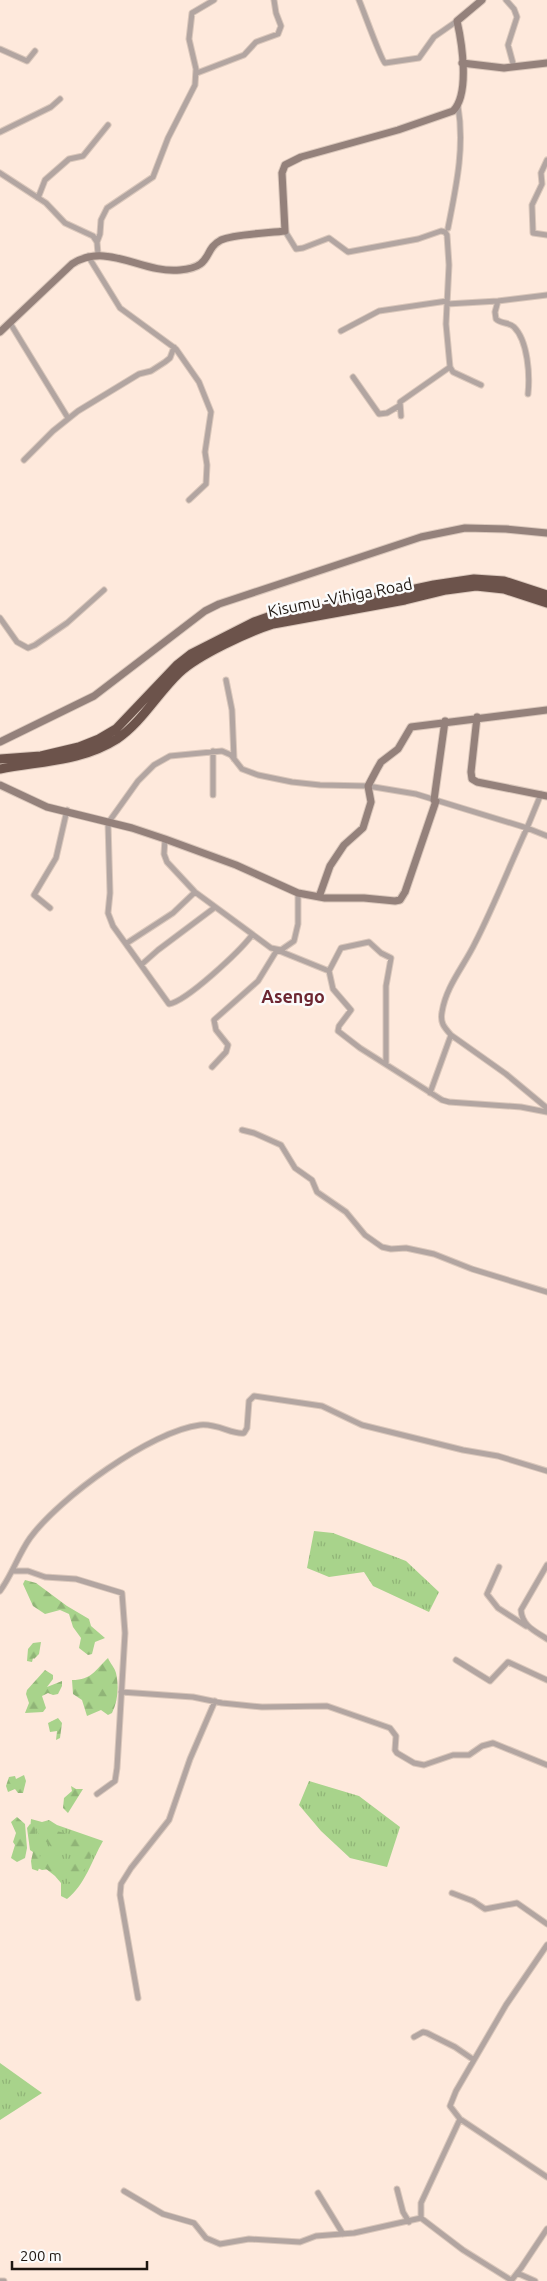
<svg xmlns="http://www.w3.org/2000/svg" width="547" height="2281" font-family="Ubuntu,sans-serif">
<defs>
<pattern id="grass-tufts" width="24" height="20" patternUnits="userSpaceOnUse" patternTransform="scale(1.25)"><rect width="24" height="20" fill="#a8d38b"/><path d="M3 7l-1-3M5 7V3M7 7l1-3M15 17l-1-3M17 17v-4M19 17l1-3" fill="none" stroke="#90b477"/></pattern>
<pattern id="forest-firs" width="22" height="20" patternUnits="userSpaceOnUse" patternTransform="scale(1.25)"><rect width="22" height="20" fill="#a8d38b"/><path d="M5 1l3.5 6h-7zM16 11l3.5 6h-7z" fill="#90b477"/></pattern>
</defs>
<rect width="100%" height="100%" fill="#fee9dc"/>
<path fill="url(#grass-tufts)" d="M 314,1531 L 333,1533 L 406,1561 L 439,1592 L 429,1612 L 373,1586 L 364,1572 L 329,1577 L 307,1568 Z
M 309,1781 L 359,1796 L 400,1827 L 387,1867 L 350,1858 L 321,1831 L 299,1805 Z
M 31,1819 L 42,1822 L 49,1820 L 57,1825 L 103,1841 C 92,1860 85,1885 67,1899 L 61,1896 L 61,1883 L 55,1876 L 55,1872 L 51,1869 L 42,1870 L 35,1867 L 30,1831 Z
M 0,2063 L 42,2093 L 0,2120 Z"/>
<path fill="url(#forest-firs)" d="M 25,1580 L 36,1583 L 67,1606 L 89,1619 L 91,1626 L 105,1638 L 95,1642 L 92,1654 L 88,1655 L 79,1648 L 81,1638 L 73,1627 L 69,1614 L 60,1610 L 45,1614 L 33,1606 L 23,1584 Z
M 41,1642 L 39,1654 L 34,1659 L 33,1658 L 32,1662 L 27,1661 L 28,1649 L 33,1643 Z
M 108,1658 C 110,1663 115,1668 116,1673 C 119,1686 118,1701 112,1713 L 108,1715 L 101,1710 L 87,1716 L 82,1700 L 73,1694 L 72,1680 C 92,1680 95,1670 108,1658 Z
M 45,1670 L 53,1675 L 53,1679 L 47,1687 L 62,1681 L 62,1686 L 58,1694 L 53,1695 L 48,1693 L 42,1696 L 46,1708 L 43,1712 L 25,1713 L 29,1703 L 26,1694 L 27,1690 Z
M 58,1718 L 62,1723 L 60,1738 L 56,1740 L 57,1731 L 50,1732 L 48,1723 Z
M 24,1775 L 26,1781 L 23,1793 L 18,1793 L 15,1789 L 8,1792 L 6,1786 L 9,1777 L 15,1776 L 16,1779 Z
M 71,1786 L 76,1789 L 83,1789 L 68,1813 L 63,1808 L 64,1798 L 72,1791 Z
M 17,1817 L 25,1824 L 27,1848 L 25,1858 L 17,1862 L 11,1858 L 15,1845 L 13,1842 L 16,1833 L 11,1822 Z
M 30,1824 L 36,1827 C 32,1841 45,1854 38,1871 L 32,1869 L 31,1861 L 33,1852 L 30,1850 L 27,1828 Z
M 45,1828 L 76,1836 L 80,1840 L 89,1839 L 93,1843 C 91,1853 92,1863 83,1871 C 78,1875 75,1876 72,1883 L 67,1881 L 67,1874 L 63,1871 L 74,1851 L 53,1849 L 36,1831 Z
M 50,1857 C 57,1860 62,1864 60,1872 L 55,1876 L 45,1868 Z"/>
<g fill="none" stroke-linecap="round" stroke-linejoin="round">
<g stroke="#dac7bb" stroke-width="7">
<path id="street" d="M 359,0 C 363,9 381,60 385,63 L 419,58 L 434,37 L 457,21
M 506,0 L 514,9 L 517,17 L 508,45 L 514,67
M 0,49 L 27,61 L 35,51
M 197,73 L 244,55 L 256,42 L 278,34 L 281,26 L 276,13 L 274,0
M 0,132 L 51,107 L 60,99
M 547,160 L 541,173 L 542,184 L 532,205 L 533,233 L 547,235
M 0,173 L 46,203 L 65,223 L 93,236 L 97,242 L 98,254
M 38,198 L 45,180 L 69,159 L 83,156 L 108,125
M 448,228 C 456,187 465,148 458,106
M 285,231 L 296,249 L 303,248 L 329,238 L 348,252 L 418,239 L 441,231 L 445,232 L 447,235 L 449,265 L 446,324 L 450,367 L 453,372 L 481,385
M 97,242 L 100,234 L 101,220 L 107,208 L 153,177 L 168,138 L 195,85 L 196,69 L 189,39 L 192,13 L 214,0
M 88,256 L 120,308 L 176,349 L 199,382 L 211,412 L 205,452 L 207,465 L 206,484 L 189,500
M 498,301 L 495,312 L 496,319 C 501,324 509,322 514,327 C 528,341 530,375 528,394
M 447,304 L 498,301 L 547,295
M 10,323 L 68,418
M 341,331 L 379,311 L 447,301
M 353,377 L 379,414 L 387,413 L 399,406
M 401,416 L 400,402 L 450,367
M 24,460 L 53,431 L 78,411 L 139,374 L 151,371 L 165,362 L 170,358 L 174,347
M 0,618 L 17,642 L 28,648 L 35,645 L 67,623 L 104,590
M 226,680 L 232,710 L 234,759
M 213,751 L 213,795
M 547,836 L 527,828 C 509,867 494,906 475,943 C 464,966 446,986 442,1012 C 440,1023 444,1027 451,1035 L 506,1074 L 547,1108
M 165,839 L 164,854 L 167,862 L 195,892 L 271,948 L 281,950 L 294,941 L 298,924 L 298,893
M 50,908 L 34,895 L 56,858 L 67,810
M 252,935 C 240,951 187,1001 169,1004 L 113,926 L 108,913 L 110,893 L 108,823 L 138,781 L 154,765 L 170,756 L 222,751 L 231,755 L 242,769 L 258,775 L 292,782 L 320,785 L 368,786 L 416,794 L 527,828 L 541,794
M 127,943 L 173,913 L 195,892
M 141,965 L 158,950 L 214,908
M 329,971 L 333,989 L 351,1010 L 339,1026 L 338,1031 L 360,1048 L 442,1100 L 449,1102 L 521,1107 L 547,1112
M 212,1067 L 226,1052 L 228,1045 L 216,1030 L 214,1020 L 258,981 L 277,950 L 329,971 L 341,948 L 369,942 L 381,953 L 391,958 L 386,986 L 386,1064
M 430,1093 L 451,1035
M 242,1130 L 254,1133 L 281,1145 L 295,1168 L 312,1180 L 317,1192 L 346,1212 L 365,1235 L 382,1247 L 391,1249 L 406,1248 L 434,1254 L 472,1269 L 547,1292
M 547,1565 L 521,1610 C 522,1626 535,1631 547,1639
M 499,1567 L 487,1594 L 498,1608 L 526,1626
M 13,1571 L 28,1571 L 45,1577 L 76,1579 L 122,1593 L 125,1633 L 117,1768 L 115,1781 L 97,1794
M 0,1591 C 12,1575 18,1555 30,1538 C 59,1498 151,1431 200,1425 C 217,1423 233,1435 244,1433 L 247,1428 L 249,1401 L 254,1396 L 322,1406 L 362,1425 L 463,1450 L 498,1456 L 547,1471
M 456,1660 L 490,1681 L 508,1662 L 547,1680
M 121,1692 L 193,1697 L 222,1703 L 262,1707 L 327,1706 L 390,1728 L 396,1736 L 395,1750 L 397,1753 L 414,1763 L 424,1765 L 453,1755 L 469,1755 L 482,1746 L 493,1743 L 547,1765
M 452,1893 L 473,1901 L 485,1909 L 517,1903 L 547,1924
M 547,1945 L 506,2005 L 456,2091 L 450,2106 L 460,2119 L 547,2177
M 138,1998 L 120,1895 L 121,1884 L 131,1868 L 169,1820 L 190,1759 L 215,1701
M 414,2037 L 423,2032 L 427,2033 L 455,2047 L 474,2060
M 460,2119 L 421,2203 L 421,2218 L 463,2250 L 511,2280
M 397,2189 L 403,2212 L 409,2222
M 124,2191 L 163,2214 L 194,2223 L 206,2238 L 220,2244 L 249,2239 L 300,2242 L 316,2236 L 354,2233 L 421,2218
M 318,2193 L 343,2234
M 517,2273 L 535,2281
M 0,2281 L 4,2281
M 511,2281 L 521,2268 L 547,2229"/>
</g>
<g stroke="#dac7bb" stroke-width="9">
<path id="secondary" d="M 462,63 L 504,68 L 547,63
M 0,332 L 72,264 C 107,241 142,274 180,270 C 214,267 202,250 221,240 C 234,234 269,233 285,231 L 282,173 L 285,165 L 301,157 L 398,130 L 453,111 C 470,94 462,43 457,21 L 482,0
M 477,717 L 471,772 L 472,779 L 477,782 L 547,796
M 0,742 L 94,696 L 205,611 L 219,604 L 421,537 L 465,528 L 506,529 L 547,533
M 0,785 L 47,807 L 132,828 L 165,839 L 236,865 L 298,893 L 325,898 L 364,898 L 395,901 L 400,900 L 405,892 L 436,801
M 434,800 L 445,721
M 319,897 L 330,866 L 344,845 L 363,828 L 371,802 L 368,786 L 377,769 L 381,762 L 398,749 L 411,727 L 547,710"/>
</g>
<g stroke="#dac7bb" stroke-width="11">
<path id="highway" d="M 0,759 L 41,756 L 79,747 L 99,739 L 116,729 L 177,665 L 191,654 L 254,622 L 271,616 L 317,610 L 434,585 L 474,579 L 504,581 L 547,595
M 0,769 C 40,761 81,762 117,739 C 142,722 157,694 179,673 C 198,655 248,632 273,624 L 405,600 L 446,590 L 476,586 L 504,589 L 547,603"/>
</g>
<use href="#street" stroke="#b2a5a1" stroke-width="5"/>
<use href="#secondary" stroke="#94817b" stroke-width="7"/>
<use href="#highway" stroke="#6c534b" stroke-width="9"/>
</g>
<g text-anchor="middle" stroke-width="5" stroke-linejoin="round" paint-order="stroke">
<g font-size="16" fill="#1e1610" stroke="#fbfbfb">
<text transform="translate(340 597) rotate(-11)" y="6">Kisumu -Vihiga Road</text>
</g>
<g font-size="18" font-weight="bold" fill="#6c2631" stroke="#fbfbfb">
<text x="293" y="1003">Asengo</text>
</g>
</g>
<path d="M12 2261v8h135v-8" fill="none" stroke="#1e1610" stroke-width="2.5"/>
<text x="20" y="2261" font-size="15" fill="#1e1610" stroke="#fbfbfb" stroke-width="4" paint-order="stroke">200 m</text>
</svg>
